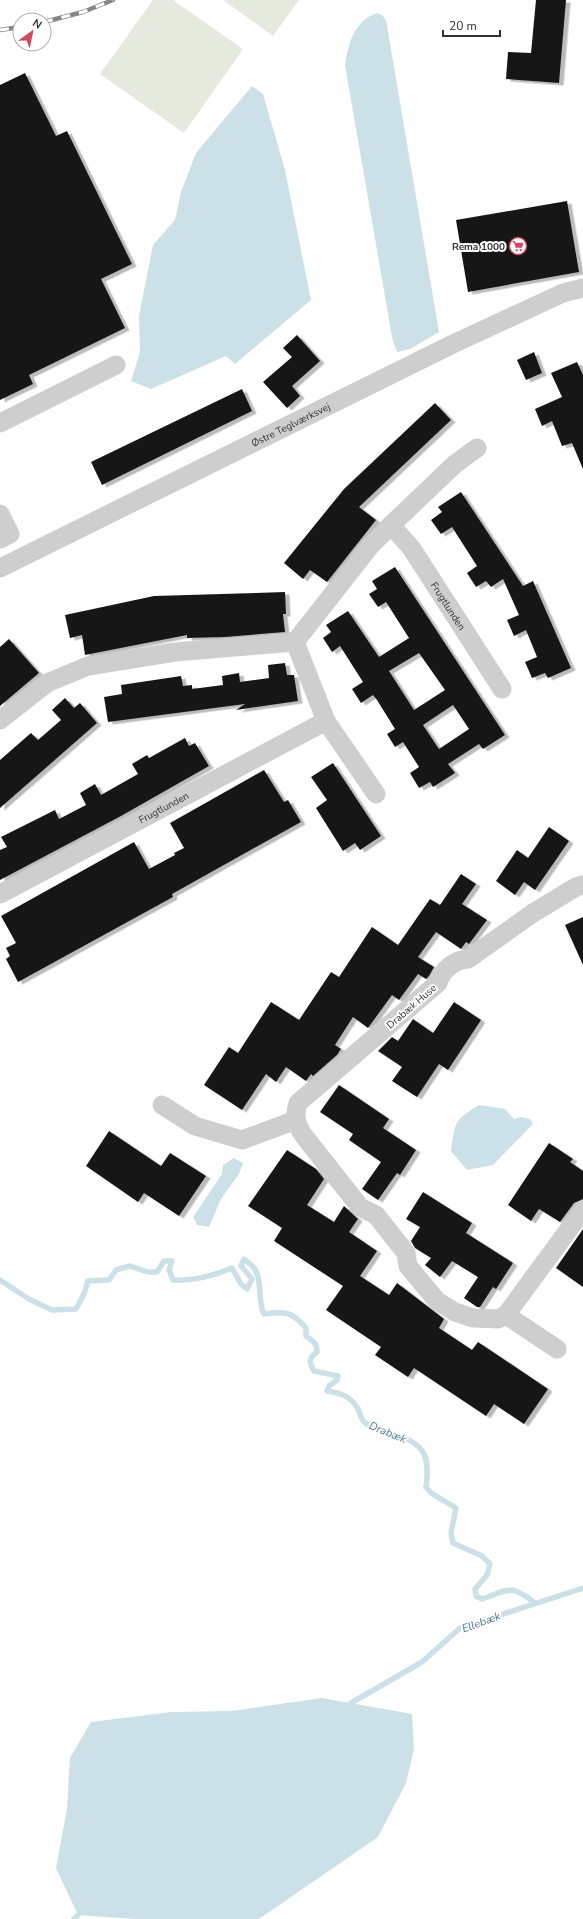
<svg xmlns="http://www.w3.org/2000/svg" width="583" height="1919" font-family="'Nunito Sans',sans-serif">
<defs>
<filter id="shadow"><feDropShadow dx="4.5" dy="2.5" stdDeviation="0" flood-color="#0004"/></filter>
</defs>
<rect width="100%" height="100%" fill="#fff"/>
<path fill="#e5e9de" d="M 153,0 L 173,0 L 243,49 L 184,133 L 100,74 Z
M 223,0 L 299,0 L 273,36 Z"/>
<path fill="#cce0e7" d="M 377,13 L 382,15 L 386,20 L 439,332 L 410,349 L 397,352 L 392,337 L 345,65 C 349,42 354,21 377,13 Z
M 252,86 L 263,94 L 285,170 L 311,300 L 235,364 L 226,356 L 151,389 L 131,381 L 140,352 L 139,316 L 153,245 L 175,220 L 181,192 L 196,153 Z
M 479,1105 L 505,1109 L 514,1119 L 521,1117 L 530,1119 L 533,1124 L 493,1165 L 467,1170 L 451,1151 C 455,1123 453,1121 479,1105 Z
M 234,1158 L 243,1163 L 239,1174 L 221,1199 L 209,1227 L 197,1225 L 193,1217 L 222,1174 L 223,1165 Z
M 322,1698 L 412,1714 L 414,1749 L 406,1783 L 378,1837 L 262,1917 L 258,1919 L 135,1919 L 78,1915 L 56,1868 L 67,1809 L 70,1758 L 91,1722 L 171,1712 L 231,1711 Z"/>
<g fill="none" stroke-linecap="round" stroke-linejoin="round">
<path stroke="#cce0e7" stroke-width="5.5" d="M 0,1280 L 29,1299 L 52,1310 L 76,1309 L 84,1294 L 88,1281 L 109,1280 L 116,1270 L 130,1266 L 148,1272 L 157,1272 L 164,1261 L 172,1261 L 169,1270 L 173,1280 C 193,1281 213,1276 232,1268 L 241,1284 L 247,1289 L 252,1279 L 241,1266 L 244,1259 C 247,1262 251,1264 254,1268 C 263,1280 257,1301 264,1314 C 286,1311 291,1311 306,1328 L 306,1336 C 313,1341 317,1343 317,1352 C 308,1359 309,1362 314,1371 L 338,1376 L 337,1380 L 329,1386 L 327,1391 C 340,1393 351,1396 358,1409 C 361,1416 361,1421 369,1426 C 374,1428 381,1430 386,1431 C 421,1443 431,1449 426,1487 L 431,1493 L 456,1508 L 451,1533 L 453,1543 L 482,1556 L 490,1564 L 487,1575 L 475,1589 L 476,1596 L 482,1599 C 510,1589 510,1584 535,1603
M 351,1703 L 422,1662 L 460,1628 L 583,1588
M 74,1919 L 78,1915"/>
</g>
<path fill="#181818" fill-rule="evenodd" filter="url(#shadow)" d="M 536,0 L 566,0 L 559,83 L 506,79 L 508,52 L 531,53 Z
M 25,73 L 56,136 L 67,131 L 132,264 L 101,279 L 125,328 L 29,375 L 33,384 L 0,400 L 0,85 Z
M 567,201 L 579,272 L 468,292 L 456,220 Z
M 297,335 L 320,361 L 292,386 L 300,396 L 287,408 L 263,382 L 292,357 L 283,348 Z
M 534,352 L 542,373 L 526,380 L 517,360 Z
M 577,362 L 583,375 L 583,469 L 572,443 L 562,446 L 552,421 L 542,426 L 535,409 L 562,397 L 551,373 Z
M 242,389 L 252,411 L 102,485 L 91,462 Z
M 435,403 L 451,420 L 359,507 L 376,520 L 327,582 L 310,570 L 303,579 L 284,563 L 344,489 Z
M 461,492 L 523,586 L 533,581 L 571,668 L 548,678 L 545,673 L 532,678 L 525,662 L 537,657 L 526,630 L 514,636 L 507,620 L 519,615 L 503,579 L 491,587 L 486,581 L 476,587 L 467,573 L 477,566 L 452,527 L 441,534 L 431,520 L 442,512 L 438,507 Z
M 395,567 L 505,735 L 483,749 L 479,744 L 448,764 L 455,773 L 433,787 L 430,782 L 419,788 L 410,773 L 419,767 L 403,742 L 395,747 L 387,734 L 395,729 L 377,700 L 373,695 L 361,703 L 352,689 L 363,682 L 340,646 L 332,652 L 323,638 L 331,632 L 326,625 L 348,611 L 379,657 L 409,638 L 386,602 L 378,607 L 369,594 L 377,589 L 372,581 ZM 419,653 L 445,690 L 414,710 L 389,671 ZM 453,705 L 469,729 L 439,749 L 423,725 Z
M 285,592 L 286,614 L 283,614 L 285,632 L 225,637 L 187,638 L 187,635 L 85,655 L 82,635 L 70,638 L 65,615 L 154,596 Z
M 9,639 L 39,673 L 0,706 L 0,647 Z
M 285,663 L 287,675 L 294,675 L 298,701 L 236,710 L 245,704 L 108,722 L 104,697 L 122,694 L 121,685 L 181,676 L 183,686 L 192,685 L 192,689 L 223,685 L 222,676 L 239,673 L 240,682 L 269,678 L 268,665 Z
M 65,698 L 74,708 L 80,703 L 97,723 L 0,808 L 0,760 L 31,733 L 38,740 L 61,720 L 52,710 Z
M 185,738 L 189,746 L 195,743 L 209,766 L 121,816 L 0,880 L 0,850 L 7,847 L 1,837 L 55,810 L 59,819 L 86,805 L 80,793 L 95,784 L 101,795 L 138,774 L 132,764 L 147,755 L 149,758 Z
M 333,763 L 381,836 L 360,850 L 355,843 L 343,851 L 316,808 L 327,800 L 311,777 Z
M 264,770 L 284,802 L 288,800 L 301,822 L 172,894 L 173,897 L 18,982 L 6,959 L 10,956 L 6,948 L 16,943 L 1,916 L 134,842 L 149,869 L 175,855 L 174,853 L 184,848 L 170,823 Z
M 549,827 L 569,841 L 535,890 L 524,882 L 515,895 L 496,881 L 517,850 L 528,858 Z
M 461,874 L 476,884 L 462,904 L 487,920 L 469,944 L 466,942 L 461,949 L 436,932 L 418,957 L 434,967 L 429,976 L 426,979 L 418,974 L 399,1000 L 392,995 L 368,1028 L 353,1017 L 335,1045 L 341,1049 L 337,1055 L 313,1076 L 311,1074 L 306,1081 L 286,1067 L 276,1082 L 266,1074 L 242,1110 L 204,1085 L 229,1047 L 238,1053 L 271,1002 L 299,1020 L 331,972 L 339,977 L 372,927 L 398,945 L 430,899 L 440,905 Z
M 583,917 L 583,965 L 565,925 Z
M 454,1002 L 481,1020 L 448,1070 L 439,1064 L 417,1097 L 392,1081 L 402,1067 L 378,1051 L 392,1037 L 398,1041 L 413,1019 L 433,1033 Z
M 339,1085 L 389,1119 L 383,1128 L 416,1150 L 400,1175 L 397,1173 L 378,1200 L 362,1189 L 381,1162 L 349,1140 L 353,1134 L 320,1112 Z
M 109,1131 L 161,1166 L 170,1153 L 206,1176 L 179,1216 L 144,1193 L 138,1202 L 86,1166 Z
M 549,1143 L 573,1159 L 570,1162 L 583,1171 L 583,1199 L 574,1203 L 560,1222 L 539,1209 L 531,1221 L 508,1205 Z
M 287,1150 L 316,1169 L 324,1179 L 307,1205 L 334,1222 L 344,1206 L 358,1219 L 349,1232 L 377,1251 L 360,1276 L 389,1295 L 397,1283 L 444,1319 L 439,1328 L 472,1350 L 478,1342 L 548,1389 L 524,1424 L 494,1404 L 486,1416 L 414,1368 L 408,1377 L 375,1355 L 381,1347 L 326,1310 L 343,1286 L 274,1241 L 282,1228 L 248,1206 Z
M 423,1192 L 472,1223 L 466,1233 L 513,1263 L 496,1289 L 493,1287 L 480,1307 L 477,1307 L 464,1298 L 478,1277 L 452,1261 L 440,1277 L 425,1265 L 431,1258 L 415,1248 L 411,1241 L 420,1227 L 406,1219 Z
M 583,1229 L 583,1287 L 556,1268 Z"/>
<g fill="none" stroke-linecap="round" stroke-linejoin="round">
<g stroke="#cecece" stroke-width="19">
<path d="M 0,423 L 116,365"/>
<path id="s1" d="M 477,448 L 455,464 L 391,525 L 412,549 L 502,689"/>
<path d="M 0,514 L 10,534 L 0,539"/>
<path id="s2" d="M 0,568 L 453,344 L 563,293 L 583,288"/>
<path d="M 0,720 L 47,683 L 88,666 L 175,652 L 295,642"/>
<path d="M 376,794 L 326,721 L 295,642 L 371,545 L 391,525"/>
<path d="M 583,885 L 576,887 L 533,913 L 468,959 C 454,960 442,970 438,983 L 298,1103 C 294,1116 296,1125 304,1136 L 360,1207 L 376,1215 L 406,1253 L 408,1266 L 437,1301 L 455,1312 L 473,1318 L 498,1319 L 506,1315 L 583,1210"/>
<path id="s3" d="M 0,894 L 326,721"/>
<path d="M 162,1105 L 195,1126 L 242,1140 L 296,1120"/>
<path d="M 506,1315 L 557,1349"/>
</g>
<g stroke="#868686" stroke-width="4.5">
<path id="rail" d="M 44,22 L 83,12 L 113,0
M 0,30 L 20,27"/>
</g>
<use href="#rail" stroke="#fff" stroke-width="3" stroke-dasharray="9" stroke-linecap="butt"/>
</g>
<defs>
<g id="supermarket-ring" transform="scale(0.9)"><circle r="9.5" fill="#fff" stroke="#d24860" stroke-width="1.5"/><path d="M-6-5.5h2.5l.6 2H6L4.5 2H-2.5L-4.4-4H-6ZM-1.5 3.2a1.3 1.3 0 1 0 .1 0ZM3 3.2a1.3 1.3 0 1 0 .1 0Z" fill="#d24860"/></g>
</defs>
<g fill-rule="evenodd">
<use href="#supermarket-ring" x="518" y="246"/>
</g>
<g text-anchor="middle" stroke-width="4" stroke-linejoin="round" paint-order="stroke">
<g font-size="10" font-weight="bold" fill="#313131" stroke="#fff" text-anchor="end">
<text x="505" y="250">Rema 1000</text>
</g>
<g font-size="10" fill="#313131" stroke="#fff">
<text dy="4" stroke="none"><textPath href="#s2" startOffset="324">Østre Teglværksvej</textPath></text>
<text dy="4" stroke="none"><textPath href="#s1" startOffset="215">Frugtlunden</textPath></text>
<text dy="4" stroke="none"><textPath href="#s3" startOffset="185">Frugtlunden</textPath></text>
<text transform="translate(411 1006) rotate(-41)" y="4">Drabæk Huse</text>
</g>
<g font-size="11" font-style="italic" fill="#47778a" stroke="#fff">
<text transform="translate(388 1432) rotate(22)" y="4">Drabæk</text>
<text transform="translate(481 1622) rotate(-20)" y="4">Ellebæk</text>
</g>
</g>
<g transform="translate(32 32) rotate(33)"><circle r="19" fill="#ffffff" stroke="#adadad"/>
<path d="M0-3L7 15L0 10L-7 15Z" fill="#d24860"/>
<text y="-6" font-size="11" font-weight="bold" text-anchor="middle" fill="#313131">N</text>
</g>
<path d="M443 30v6h57v-6" fill="none" stroke="#313131" stroke-width="2"/>
<text x="449" y="30" font-size="12" fill="#313131" stroke="#ffffff" stroke-width="3" paint-order="stroke">20 m</text>
</svg>
